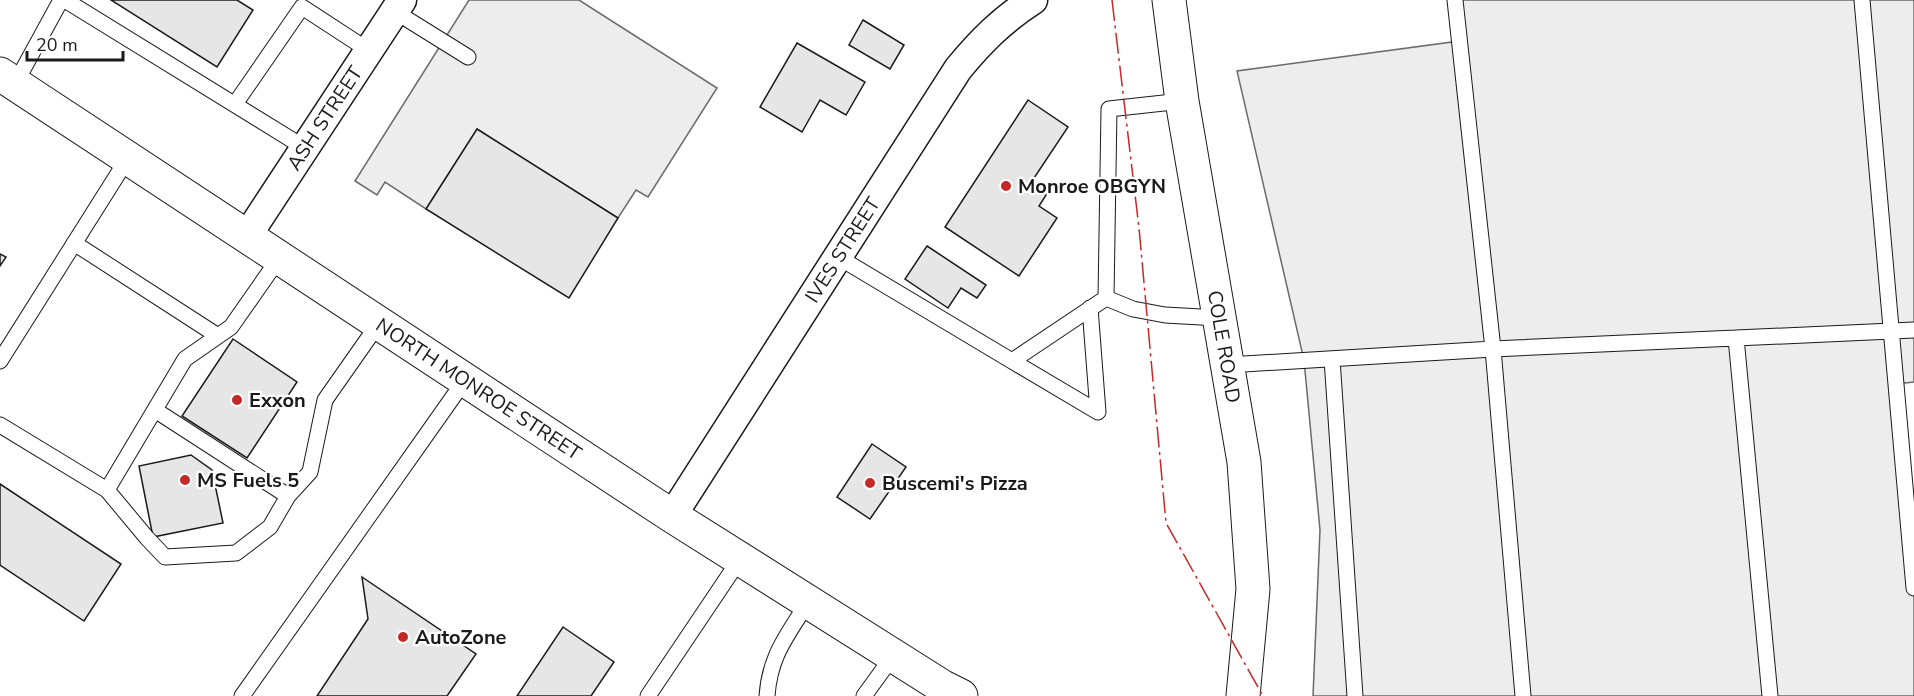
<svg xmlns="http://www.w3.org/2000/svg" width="1914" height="696" font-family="'Nunito Sans',sans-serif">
<rect width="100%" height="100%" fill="#fff"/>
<path fill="#ededed" stroke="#6a6a6a" stroke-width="1.5" d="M 469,0 L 579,0 L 717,88 L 648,197 L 636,190 L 618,218 L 477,129 L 426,209 L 385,182 L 377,195 L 355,181 Z
M 1455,0 L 1914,0 L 1914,382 L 1896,384 L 1914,588 L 1914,696 L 1313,696 L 1320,530 L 1304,360 L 1237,71 L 1459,41 Z"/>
<path fill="#e6e6e6" stroke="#1a1a1a" stroke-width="1.5" d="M 111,0 L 237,0 L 253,10 L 217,67 Z
M 863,20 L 904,45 L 890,69 L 849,45 Z
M 797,43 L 865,82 L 846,115 L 820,100 L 802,132 L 760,107 Z
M 1028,100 L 1068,127 L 1032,181 L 1048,192 L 1039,206 L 1057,218 L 1019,276 L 945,227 Z
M 477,129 L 618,218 L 569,298 L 426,209 Z
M 927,246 L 986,285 L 977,298 L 961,288 L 948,308 L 905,279 Z
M 0,254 L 6,257 L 0,266 Z
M 233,339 L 297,382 L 247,458 L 182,416 Z
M 872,444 L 906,467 L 870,519 L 837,497 Z
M 191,455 L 212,470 L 223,523 L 153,537 L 139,466 Z
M 0,484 L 121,564 L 84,621 L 0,565 Z
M 362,577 L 476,654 L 447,696 L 317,696 L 368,619 Z
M 563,627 L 614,662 L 591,696 L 517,696 Z"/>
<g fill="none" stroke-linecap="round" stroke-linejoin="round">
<g stroke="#1a1a1a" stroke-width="17">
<path id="service" d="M 65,0 L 305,148
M 1455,0 L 1493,349 L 1523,696
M 1862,0 L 1914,588
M 394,11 L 468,57
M 15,84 L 61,0
M 235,104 L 302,7 L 368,50
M 74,243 L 218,336
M 838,257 L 1012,361 L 1106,298 L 1109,109 L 1182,101
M 1106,298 L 1133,309 L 1165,315 L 1219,318
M 1736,338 L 1770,696
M 1332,359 L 1355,696
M 0,361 L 128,158
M 1012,361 L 1098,412 L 1090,308
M 1228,365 L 1493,349 L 1914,330
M 155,410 L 288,496
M 0,425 L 107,490 L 185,359 L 231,327 L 280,257
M 107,490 L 147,538 L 165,557 L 236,553 L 270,527 L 288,496 L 310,472 L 325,400 L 379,323
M 242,696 L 465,380
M 648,696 L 740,559
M 767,696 C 770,655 787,636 808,602
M 864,696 L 893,656"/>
</g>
<g stroke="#1a1a1a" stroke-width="31">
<g id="minor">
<path id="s1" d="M 247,236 L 402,0"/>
<path id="s2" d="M 672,516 L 958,69 C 981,41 1002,20 1033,0"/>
</g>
</g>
<g stroke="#1a1a1a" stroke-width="35">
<g id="tertiary">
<path id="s3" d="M 1169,0 L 1182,101 L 1244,462 L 1253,589 L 1243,696"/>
</g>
</g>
<g stroke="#1a1a1a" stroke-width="35">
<g id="primary">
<path id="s4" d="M 0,74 L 672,516 L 943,687 L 961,696"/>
</g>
</g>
<use href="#service" stroke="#fff" stroke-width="15"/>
<use href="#minor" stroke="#fff" stroke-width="28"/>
<use href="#tertiary" stroke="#fff" stroke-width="33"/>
<use href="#primary" stroke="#fff" stroke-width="33"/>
<path stroke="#c62828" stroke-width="1.5" stroke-dasharray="21 4.5 3 4.5" stroke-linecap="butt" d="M 1112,0 L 1139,228 L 1166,523 L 1263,696"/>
</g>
<g fill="#c62828" stroke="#fff" stroke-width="2">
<circle cx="1006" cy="186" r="6"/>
<circle cx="237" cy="400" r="6"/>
<circle cx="185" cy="480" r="6"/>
<circle cx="870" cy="483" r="6"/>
<circle cx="403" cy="637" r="6"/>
</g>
<g text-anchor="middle" stroke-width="4.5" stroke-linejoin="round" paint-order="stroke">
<g font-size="20" fill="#1a1a1a" stroke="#fff">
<text dy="7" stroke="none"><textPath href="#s1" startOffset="141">ASH STREET</textPath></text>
<text dy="7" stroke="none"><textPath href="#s2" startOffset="316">IVES STREET</textPath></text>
<text dy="7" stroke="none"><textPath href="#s3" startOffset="351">COLE ROAD</textPath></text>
<text dy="7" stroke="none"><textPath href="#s4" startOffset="573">NORTH MONROE STREET</textPath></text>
</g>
<g font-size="20" font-weight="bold" fill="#1a1a1a" stroke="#fff" text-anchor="start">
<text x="1018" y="193">Monroe OBGYN</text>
<text x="249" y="407">Exxon</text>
<text x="197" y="487">MS Fuels 5</text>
<text x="882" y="490">Buscemi's Pizza</text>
<text x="415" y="644">AutoZone</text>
</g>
</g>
<path d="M27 51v9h96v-9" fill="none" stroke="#1a1a1a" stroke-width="3"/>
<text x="36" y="51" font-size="18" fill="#1a1a1a" stroke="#ffffff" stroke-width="4.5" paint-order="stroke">20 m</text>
</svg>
